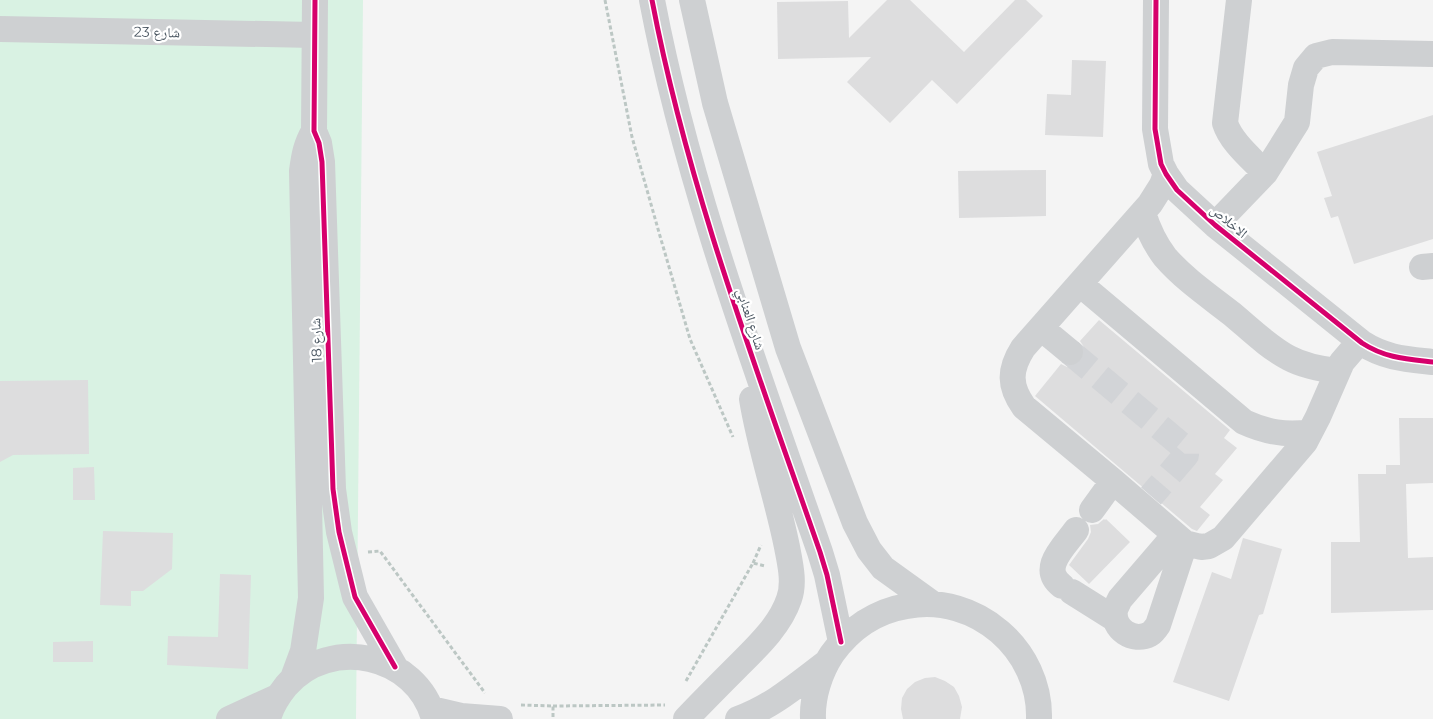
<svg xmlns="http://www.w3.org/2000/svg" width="1433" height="719" font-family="Montserrat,'Noto Naskh Arabic',sans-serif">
<rect width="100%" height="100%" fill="#f4f4f4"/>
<path fill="#d9f2e3" d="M 0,0 L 363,0 L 356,719 L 0,719 Z"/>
<path fill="#ddddde" d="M 887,0 L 910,0 L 964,52 L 1015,0 L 1026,0 L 1043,16 L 957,104 L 932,80 L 890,123 L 847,82 L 871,57 L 778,59 L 777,2 L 848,1 L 849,38 Z
M 1072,60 L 1106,61 L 1103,137 L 1045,135 L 1047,94 L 1071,95 Z
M 1433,115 L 1433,239 L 1354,264 L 1338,216 L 1331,218 L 1324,198 L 1332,196 L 1317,152 Z
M 1046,170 L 1046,216 L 959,218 L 958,171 Z
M 1099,320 L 1230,430 L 1224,438 L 1237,448 L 1215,474 L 1223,480 L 1200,507 L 1210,515 L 1197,531 L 1192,529 L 1035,396 L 1061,364 L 1067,367 L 1075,366 L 1081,362 L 1085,354 L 1084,347 L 1080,341 Z
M 88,380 L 89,454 L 13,455 L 0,462 L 0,381 Z
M 1399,418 L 1433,418 L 1433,483 L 1406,484 L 1408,558 L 1433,557 L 1433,610 L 1331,613 L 1331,542 L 1360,542 L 1358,474 L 1386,474 L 1386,465 L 1400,465 Z
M 94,467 L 95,500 L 73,500 L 73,468 Z
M 1104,519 L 1105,520 L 1106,519 L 1130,542 L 1089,584 L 1069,565 L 1088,539 L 1091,532 L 1090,525 L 1098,524 Z
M 103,531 L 173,533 L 172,569 L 143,591 L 131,591 L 131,606 L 100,605 Z
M 1243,538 L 1282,549 L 1263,614 L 1259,615 L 1229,701 L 1173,682 L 1212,572 L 1231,579 Z
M 220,574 L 251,575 L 248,669 L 167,665 L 168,636 L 218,637 Z
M 93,641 L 93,662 L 53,662 L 53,642 Z
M 935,677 L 945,681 L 954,687 L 959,696 L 962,707 L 960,719 L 903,719 L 901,709 L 902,698 L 907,689 L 915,682 L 925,678 Z"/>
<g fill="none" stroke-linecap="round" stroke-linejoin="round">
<path stroke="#d2d4d7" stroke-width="26" stroke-dasharray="26 13" stroke-linecap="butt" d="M 1070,352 L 1186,449 L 1186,455 L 1151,496"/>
<path stroke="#bcc7c4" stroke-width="3" stroke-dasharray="4 2.5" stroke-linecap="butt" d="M 605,0 L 632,137 L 660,236 L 690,339 L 733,437
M 368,552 L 380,551 L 485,693
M 753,563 L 761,545
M 686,681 L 753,563 L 765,566
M 521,705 L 553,706 L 553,719
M 553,706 L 665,705"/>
<path stroke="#ced0d2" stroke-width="26" d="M 315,0 L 314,131 L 319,143 L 322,162 L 333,489 L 339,532 L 355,597 L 395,667
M 652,0 C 688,189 757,370 820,552 L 827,575 L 841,642
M 692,0 L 715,103 L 788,348 L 855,523 L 869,550 L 883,568 L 933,604
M 1156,0 L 1155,129 L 1161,164 L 1166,174 L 1177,190 L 1215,225 L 1362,343 C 1385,358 1406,359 1433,362
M 1239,0 L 1225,123 C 1231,142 1251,158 1265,173
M 0,29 L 314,35
M 1166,174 L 1162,185 L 1150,204 L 1023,348 C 1009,370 1009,386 1024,407 L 1113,481 L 1185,543 L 1201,547 L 1209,546 L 1223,538 L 1305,442 L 1318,417 L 1342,362 L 1354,348 L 1362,343
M 1143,213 C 1148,229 1155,244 1165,257 C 1184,279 1209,296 1232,314 C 1250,329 1268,347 1289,358 C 1304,366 1320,369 1337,371
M 1215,225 L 1265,173 L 1297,122 L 1301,85 L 1306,68 L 1316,56 L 1332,52 L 1433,54
M 1422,267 L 1433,266
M 1080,284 L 1244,422 C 1266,432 1286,436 1310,432
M 1041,328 L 1070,352
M 1092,510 L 1113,481
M 1175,535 L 1120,599 C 1118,603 1116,607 1115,610 C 1112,629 1133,643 1150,634 C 1153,632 1156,628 1158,625 L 1185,543
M 1062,586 C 1039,568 1064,547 1076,530
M 1072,592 L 1115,619
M 293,678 L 303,651 L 311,598 L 302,171 C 304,156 306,144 314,131
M 431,709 L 461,716 L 500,719
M 229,719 L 277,697
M 268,719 C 271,706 278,696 286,686 C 330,635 417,654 434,719
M 686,719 C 702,702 719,685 736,668 C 756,648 780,626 789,599 C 795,583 790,563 787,547 C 777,497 760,449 752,399
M 738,719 C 772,707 798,684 826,663
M 813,719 C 812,697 820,672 832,654 C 850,629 876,611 907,606 C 976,593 1041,650 1039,719"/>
<g stroke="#fff" stroke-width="8">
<path id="cycleway" d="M 315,0 L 314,131 L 319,143 L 322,162 L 333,489 L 339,532 L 355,597 L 395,667
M 652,0 C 688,189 757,370 820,552 L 827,575 L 841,642
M 1156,0 L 1155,129 L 1161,164 L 1166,174 L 1177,190 L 1215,225 L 1362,343 C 1385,358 1406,359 1433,362"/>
</g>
<use href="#cycleway" stroke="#d6006c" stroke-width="5"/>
</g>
<g text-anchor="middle" stroke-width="4.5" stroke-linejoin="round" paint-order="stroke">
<g font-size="14" fill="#4a5661" stroke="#fff">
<text transform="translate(157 32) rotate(1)" y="5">شارع 23</text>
<text transform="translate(1229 221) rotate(40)" y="5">الاخلاص</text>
<text transform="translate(751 319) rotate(72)" y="5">شارع العنابي</text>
<text transform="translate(316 340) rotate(-92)" y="5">شارع 18</text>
</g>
</g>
</svg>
